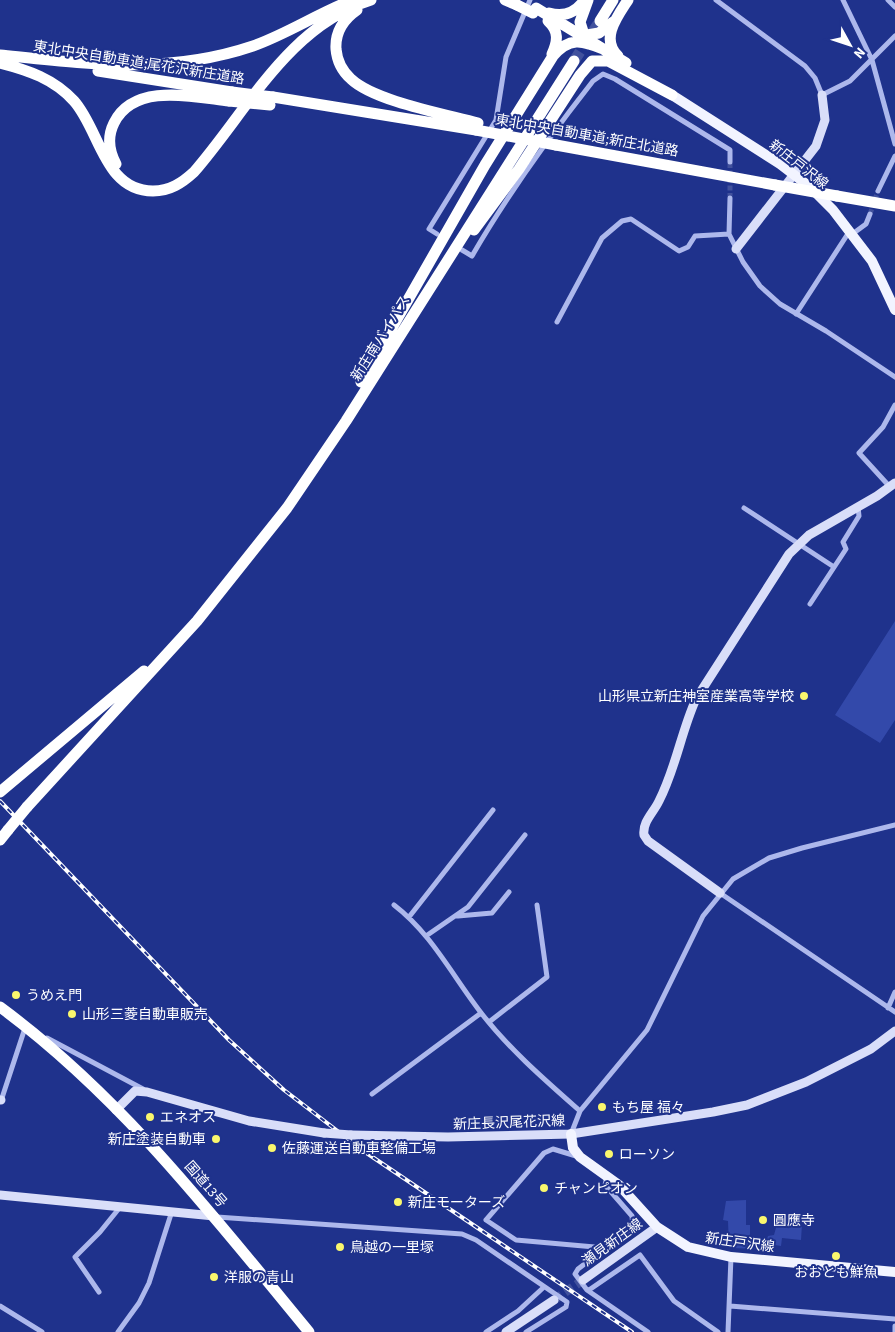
<svg xmlns="http://www.w3.org/2000/svg" width="895" height="1332" font-family="'Source Sans 3','Noto Sans JP',sans-serif">
<rect width="100%" height="100%" fill="#1f328c"/>
<path fill="#3349aa" d="M 895,621 L 895,720 L 880,743 L 835,715 Z
M 746,1200 L 746,1225 L 750,1225 L 750,1238 L 767,1239 L 768,1236 L 774,1235 L 777,1224 L 802,1224 L 801,1240 L 782,1238 L 781,1246 L 769,1244 L 768,1249 L 729,1248 L 728,1221 L 723,1220 L 726,1201 Z"/>
<g fill="none" stroke-linecap="round" stroke-linejoin="round">
<path stroke="#41519d" stroke-width="5" stroke-dasharray="5 2.5" stroke-linecap="butt" d="M 730,198 L 730,162
M 870,214 L 878,191"/>
<path stroke="#41519d" stroke-width="9" stroke-dasharray="9 4.5" stroke-linecap="butt" d="M 554,1300 L 583,1280"/>
<path stroke="#41519d" stroke-width="11" stroke-dasharray="11 5.5" stroke-linecap="butt" d="M 574,61 L 600,21"/>
<path stroke="#adb8ec" stroke-width="5" d="M 716,0 L 805,66 L 815,78 L 822,95 L 850,81 L 895,36
M 843,0 L 872,60 L 895,144
M 888,0 L 895,7
M 878,191 L 895,156
M 730,198 L 729,234 L 743,262 L 760,286 L 780,304 L 826,331 L 895,377
M 437,234 L 429,229 L 496,120 L 506,57 L 530,0
M 851,235 L 866,224 L 870,214
M 462,250 L 472,256 C 508,194 549,137 593,81 L 603,74 L 615,79 L 730,150 L 730,162
M 796,314 L 849,232
M 557,322 L 602,238 L 622,221 L 631,219 L 679,251 L 688,247 L 695,236 L 729,234
M 890,487 L 859,453 L 883,427 L 895,405
M 744,508 L 834,567
M 810,604 L 846,549 L 843,542 L 859,516 L 858,507
M 720,893 L 895,1012
M 394,905 C 432,934 453,977 482,1014 C 510,1050 546,1081 580,1111
M 458,916 L 492,913 L 509,892
M 409,917 L 493,810
M 426,936 L 468,907 L 525,835
M 888,1008 L 895,992
M 489,1022 L 547,977 L 537,905
M 47,1038 L 143,1089
M 372,1094 L 481,1013
M 1,1101 L 25,1028
M 571,1134 L 580,1111 L 647,1030 L 703,916 L 733,879 L 769,858 L 802,848 L 895,825
M 576,1156 L 553,1149 L 544,1153 L 486,1220 L 516,1240 L 606,1248
M 607,1176 L 605,1185 L 632,1216 L 633,1227 L 578,1269 L 575,1274 L 587,1290 L 648,1332
M 217,1217 L 462,1234 L 476,1240 L 567,1302 L 566,1307 L 526,1332
M 589,1290 L 640,1255 L 674,1301 L 718,1332
M 99,1292 L 75,1257 L 100,1232 L 121,1206
M 0,1306 L 42,1332
M 730,1306 L 895,1319
M 118,1332 L 139,1303 L 149,1283 L 172,1211
M 486,1332 L 518,1311 L 544,1287
M 728,1332 L 731,1257
M 895,1332 L 895,1326"/>
<path stroke="#d9def9" stroke-width="9" d="M 736,249 L 816,146 L 825,120 L 822,95
M 720,893 L 648,841 L 644,835 C 642,822 654,812 659,801 C 676,768 681,732 696,699 L 789,554 L 809,535 L 877,496 L 895,483
M 0,1100 L 1,1100
M 116,1110 L 135,1091 L 147,1092 L 249,1121 L 324,1133
M 351,1135 L 448,1137 L 571,1134 L 713,1112 L 747,1105 L 806,1082 L 871,1049 L 895,1031
M 0,1195 L 214,1216
M 583,1280 L 657,1227
M 506,1332 L 554,1300"/>
<path stroke="#f2f4ff" stroke-width="10" d="M 672,95 L 780,164 L 810,187 L 833,210 L 872,261 L 895,310
M 571,1134 L 573,1148 L 580,1157 L 619,1185 L 657,1227 L 688,1247 L 731,1257 L 895,1272"/>
<path stroke="#fff" stroke-width="11" d="M 505,0 L 517,5
M 536,8 L 626,63
M 357,10 C 344,19 335,32 336,49 C 337,61 342,71 351,79 C 374,101 445,114 478,123
M 549,13 C 563,17 574,14 583,2
M 548,21 C 559,31 558,41 552,54
M 600,21 L 613,0
M 581,36 L 599,33 L 613,22
M 585,38 L 580,22 L 588,0
M 0,55 C 88,64 167,75 253,46 C 287,34 317,14 350,1
M 618,56 C 600,39 617,17 628,0
M 0,63 C 28,70 54,79 74,101 C 100,130 104,191 153,191 C 170,191 182,183 194,172 C 248,110 288,26 371,0
M 98,71 L 232,92
M 273,97 L 476,130
M 556,145 L 775,185
M 116,164 C 109,151 107,137 114,123 C 134,82 194,97 229,101
M 837,196 L 895,206
M 474,230 L 519,169 L 580,75 L 592,61 L 608,61 L 672,95
M 361,382 L 485,165 L 553,56 C 569,37 582,40 603,49
M 0,792 L 144,671
M 27,807 L 197,621 L 287,508 L 346,421 L 574,61
M 0,840 L 8,830
M 0,1007 C 121,1096 214,1217 309,1332"/>
<g stroke="#fff" stroke-width="4">
<path id="rail" d="M 0,801 L 229,1040 L 284,1090 L 365,1152 L 632,1332"/>
</g>
<use href="#rail" stroke="#1f328c" stroke-width="2" stroke-dasharray="5.5" stroke-linecap="butt"/>
<path stroke="#d9def9" stroke-width="9" d="M 324,1133 L 351,1135"/>
<path stroke="#fff" stroke-width="11" d="M 517,5 L 533,13
M 232,92 L 273,97
M 229,101 L 270,105
M 476,130 L 556,145
M 775,185 L 837,196
M 8,830 L 27,807"/>
</g>
<g fill="#faf76d" stroke="#1f328c" stroke-width="2">
<circle cx="804" cy="696" r="5"/>
<circle cx="16" cy="995" r="5"/>
<circle cx="72" cy="1014" r="5"/>
<circle cx="602" cy="1107" r="5"/>
<circle cx="150" cy="1117" r="5"/>
<circle cx="216" cy="1139" r="5"/>
<circle cx="272" cy="1148" r="5"/>
<circle cx="609" cy="1154" r="5"/>
<circle cx="544" cy="1188" r="5"/>
<circle cx="398" cy="1202" r="5"/>
<circle cx="763" cy="1220" r="5"/>
<circle cx="340" cy="1247" r="5"/>
<circle cx="836" cy="1256" r="5"/>
<circle cx="214" cy="1277" r="5"/>
</g>
<g text-anchor="middle" stroke-width="4" stroke-linejoin="round" paint-order="stroke">
<g font-size="14" fill="#fff" stroke="#1f328c">
<text transform="translate(139 62) rotate(9)" y="5">東北中央自動車道;尾花沢新庄道路</text>
<text transform="translate(587 135) rotate(10)" y="5">東北中央自動車道;新庄北道路</text>
<text transform="translate(799 164) rotate(38)" y="5">新庄戸沢線</text>
<text transform="translate(380 338) rotate(-58)" y="5">新庄南バイパス</text>
<text transform="translate(509 1122) rotate(-2)" y="5">新庄長沢尾花沢線</text>
<text transform="translate(206 1184) rotate(49)" y="5">国道13号</text>
<text transform="translate(612 1242) rotate(-36)" y="5">瀬見新庄線</text>
<text transform="translate(740 1242) rotate(8)" y="5">新庄戸沢線</text>
</g>
<g font-size="14" fill="#fff" stroke="#1f328c" text-anchor="start">
<text x="794" y="701" text-anchor="end">山形県立新庄神室産業高等学校</text>
<text x="26" y="1000">うめえ門</text>
<text x="82" y="1019">山形三菱自動車販売</text>
<text x="612" y="1112">もち屋 福々</text>
<text x="160" y="1122">エネオス</text>
<text x="206" y="1144" text-anchor="end">新庄塗装自動車</text>
<text x="282" y="1153">佐藤運送自動車整備工場</text>
<text x="619" y="1159">ローソン</text>
<text x="554" y="1193">チャンピオン</text>
<text x="408" y="1207">新庄モーターズ</text>
<text x="773" y="1225">圓應寺</text>
<text x="350" y="1252">鳥越の一里塚</text>
<text x="836" y="1277" text-anchor="middle">おおとも鮮魚</text>
<text x="224" y="1282">洋服の青山</text>
</g>
</g>
<g transform="translate(850 45) rotate(130)" stroke="#1f328c" stroke-width="4" paint-order="stroke">
<path d="M0-4L9 19L0 12L-9 19Z" fill="#ffffff"/>
<text y="-8" font-size="14" font-weight="bold" text-anchor="middle" fill="#ffffff">N</text>
</g>
</svg>
